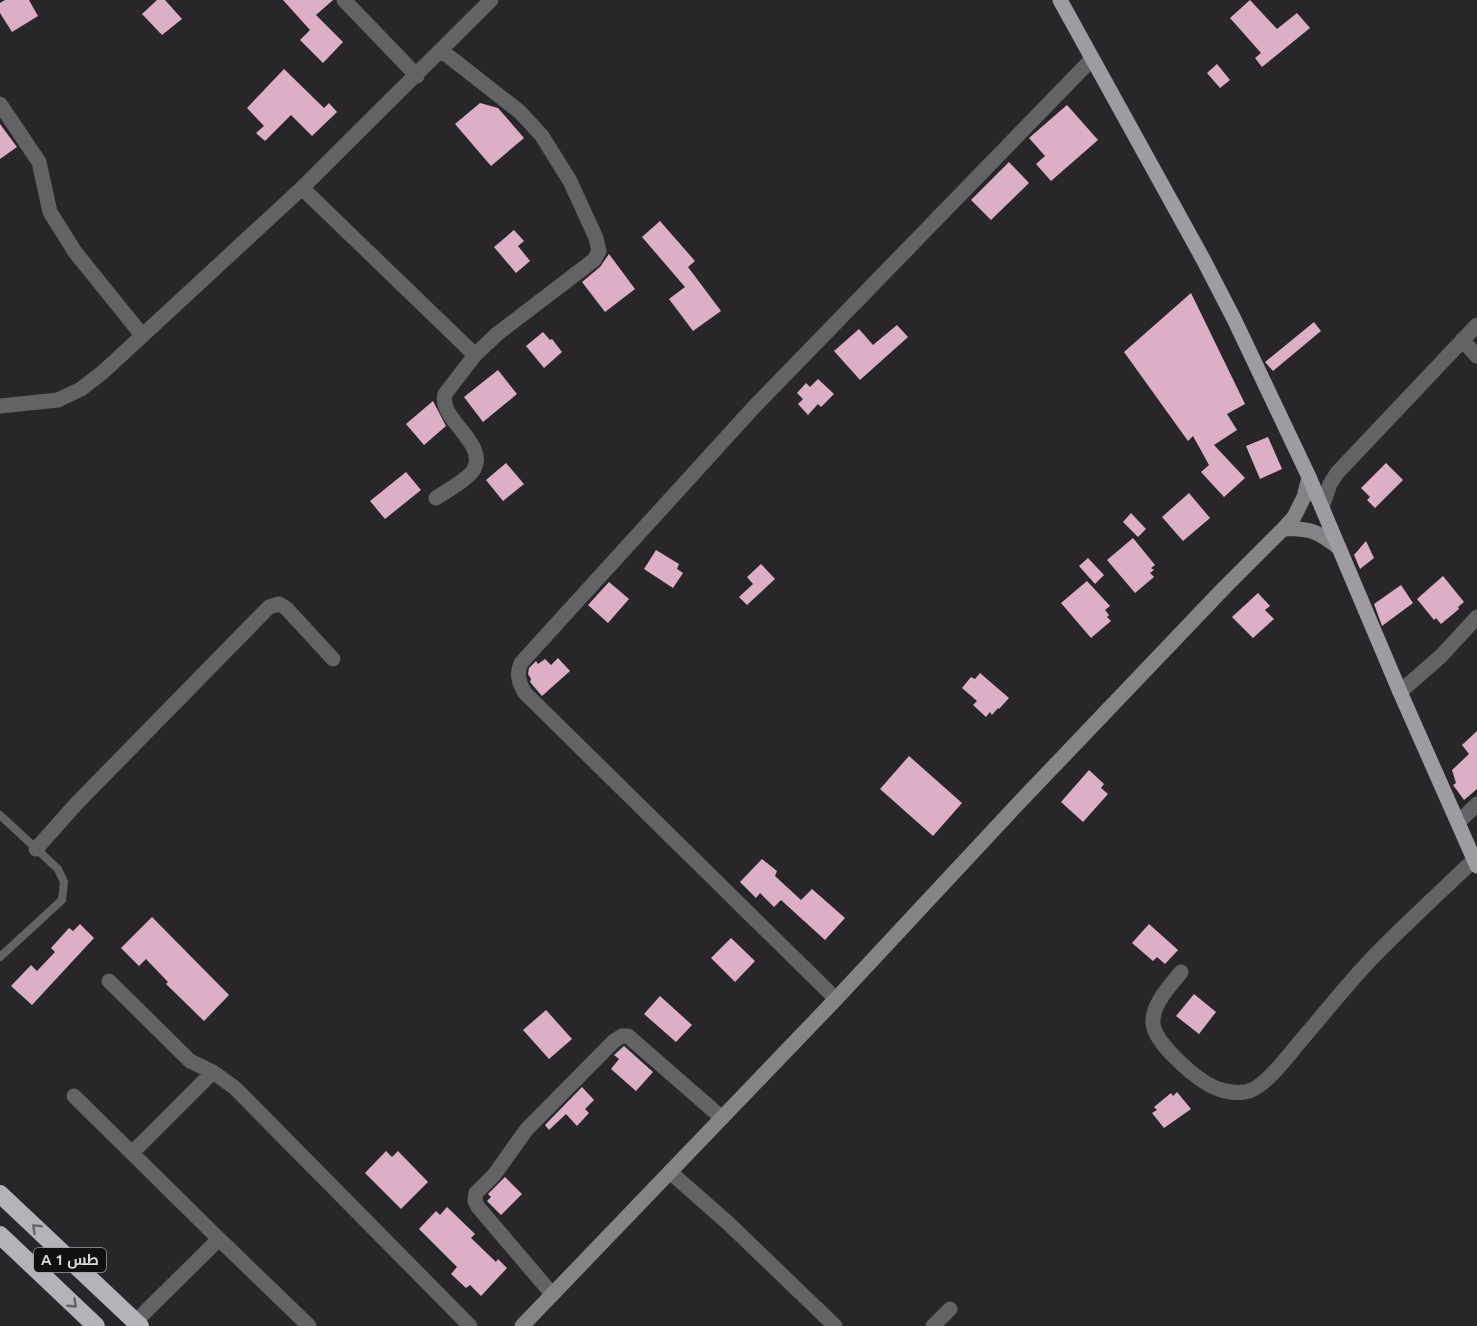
<svg xmlns="http://www.w3.org/2000/svg" width="1477" height="1326" font-family="Ubuntu,Cairo,sans-serif">
<rect width="100%" height="100%" fill="#29262a"/>
<path fill="#ddafc7" d="M 5,0 L 29,0 L 38,16 L 12,32 L 0,13 L 0,3 Z
M 157,0 L 165,0 L 182,19 L 162,35 L 142,14 Z
M 283,0 L 333,0 L 316,15 L 343,42 L 323,63 L 300,40 L 310,30 Z
M 1250,0 L 1277,29 L 1297,13 L 1310,28 L 1262,67 L 1255,58 L 1261,53 L 1230,18 Z
M 1217,64 L 1230,80 L 1220,88 L 1207,73 Z
M 284,69 L 324,108 L 329,103 L 337,112 L 312,136 L 291,115 L 265,141 L 256,133 L 264,126 L 247,108 Z
M 480,103 L 498,108 L 524,138 L 491,166 L 455,124 Z
M 1067,105 L 1098,140 L 1051,181 L 1036,164 L 1045,156 L 1029,138 Z
M 0,124 L 17,147 L 0,159 Z
M 1009,162 L 1029,183 L 991,220 L 971,200 Z
M 660,221 L 695,261 L 688,267 L 721,311 L 693,331 L 669,299 L 685,287 L 642,237 Z
M 514,230 L 524,241 L 518,246 L 530,261 L 516,273 L 494,247 Z
M 609,254 L 635,289 L 605,312 L 582,282 L 600,267 Z
M 1191,293 L 1245,404 L 1227,414 L 1237,430 L 1214,445 L 1245,478 L 1224,497 L 1201,472 L 1209,465 L 1193,436 L 1188,441 L 1124,352 Z
M 1314,322 L 1321,331 L 1273,371 L 1265,362 Z
M 897,325 L 908,337 L 860,380 L 834,351 L 859,329 L 873,345 Z
M 543,332 L 550,340 L 552,339 L 562,352 L 544,368 L 526,346 Z
M 498,370 L 517,394 L 483,422 L 464,397 Z
M 818,379 L 834,394 L 821,407 L 818,404 L 808,415 L 798,404 L 803,399 L 797,393 L 806,383 L 810,387 Z
M 433,401 L 446,426 L 424,445 L 406,424 Z
M 1268,437 L 1282,469 L 1260,479 L 1246,446 Z
M 506,463 L 524,484 L 503,501 L 486,480 Z
M 1386,463 L 1403,480 L 1375,508 L 1367,500 L 1370,497 L 1361,488 Z
M 406,472 L 421,490 L 385,519 L 370,501 Z
M 1189,493 L 1210,518 L 1183,541 L 1162,517 Z
M 1131,513 L 1146,529 L 1138,537 L 1123,522 Z
M 1133,538 L 1155,565 L 1151,568 L 1154,570 L 1150,573 L 1154,577 L 1135,593 L 1107,560 Z
M 1366,541 L 1374,558 L 1360,569 L 1354,555 Z
M 656,550 L 679,564 L 677,569 L 683,573 L 673,588 L 644,569 Z
M 1088,558 L 1104,575 L 1095,584 L 1079,566 Z
M 761,564 L 775,579 L 747,605 L 739,597 L 753,584 L 747,577 Z
M 1443,576 L 1464,602 L 1458,607 L 1459,609 L 1441,624 L 1436,618 L 1434,620 L 1417,599 Z
M 1087,581 L 1110,606 L 1105,610 L 1109,615 L 1107,617 L 1111,621 L 1091,638 L 1061,603 Z
M 609,582 L 629,599 L 608,623 L 588,605 Z
M 1401,585 L 1413,603 L 1382,626 L 1374,604 Z
M 1258,593 L 1270,606 L 1265,610 L 1274,619 L 1253,638 L 1232,617 Z
M 558,658 L 570,671 L 542,696 L 530,682 L 531,679 L 528,674 L 529,668 L 536,661 L 538,664 L 545,659 L 551,665 Z
M 980,673 L 1009,698 L 999,709 L 998,708 L 992,715 L 990,712 L 986,717 L 973,705 L 977,701 L 962,688 L 971,677 L 975,679 Z
M 1477,731 L 1477,789 L 1464,800 L 1453,785 L 1456,783 L 1452,770 L 1469,754 L 1462,745 Z
M 909,756 L 962,803 L 933,836 L 880,789 Z
M 1089,770 L 1104,784 L 1101,788 L 1108,794 L 1083,822 L 1061,802 Z
M 762,859 L 777,871 L 775,876 L 801,900 L 812,889 L 845,918 L 825,940 L 781,900 L 774,907 L 760,893 L 756,898 L 740,882 Z
M 152,917 L 229,995 L 204,1021 L 166,984 L 168,982 L 146,959 L 139,966 L 121,948 Z
M 80,924 L 94,938 L 32,1005 L 11,986 L 31,965 L 37,971 L 55,952 L 51,948 L 69,928 L 73,931 Z
M 1149,924 L 1178,950 L 1165,964 L 1157,957 L 1153,961 L 1132,943 Z
M 731,938 L 755,961 L 735,982 L 711,958 Z
M 1194,994 L 1216,1012 L 1199,1034 L 1176,1016 Z
M 660,996 L 692,1025 L 676,1042 L 644,1014 Z
M 546,1010 L 572,1039 L 549,1059 L 523,1030 Z
M 624,1046 L 653,1072 L 636,1091 L 611,1069 L 619,1059 L 614,1055 Z
M 582,1087 L 594,1100 L 585,1109 L 589,1113 L 577,1126 L 566,1114 L 549,1130 L 545,1125 Z
M 1177,1092 L 1191,1109 L 1164,1128 L 1152,1113 L 1157,1110 L 1154,1107 L 1171,1093 L 1173,1096 Z
M 386,1151 L 392,1157 L 398,1151 L 428,1182 L 401,1209 L 365,1173 Z
M 505,1177 L 522,1194 L 501,1215 L 487,1201 L 491,1197 L 488,1194 Z
M 447,1207 L 475,1234 L 471,1238 L 496,1262 L 498,1259 L 507,1268 L 481,1296 L 470,1285 L 466,1288 L 451,1274 L 457,1267 L 419,1229 L 436,1211 L 440,1215 Z"/>
<g fill="none" stroke-linecap="round" stroke-linejoin="round">
<path stroke="#636264" stroke-width="8" d="M 0,815 L 58,869 L 64,882 L 62,900 L 0,957"/>
<path stroke="#636264" stroke-width="15" d="M 344,0 L 417,76
M 0,104 L 39,162 L 50,212 L 75,252 L 142,335
M 302,188 L 475,355 L 497,334 L 594,260 L 599,251 L 596,238 L 570,181 L 542,136 L 520,112 L 442,51
M 1462,340 L 1477,356
M 0,406 L 58,400 L 81,389 L 103,372 L 302,188 L 491,0
M 436,498 C 445,492 470,478 474,469 C 488,443 438,419 445,394 L 475,355
M 1322,507 L 1330,484 L 1337,473 L 1477,325
M 1400,692 L 1441,656 L 1477,617
M 1458,823 L 1477,804
M 36,849 L 77,803 L 269,607 L 279,604 L 286,608 L 333,659
M 1181,972 C 1170,986 1152,1004 1153,1023 C 1154,1042 1190,1073 1206,1083 C 1217,1090 1232,1094 1245,1092 C 1263,1090 1287,1057 1298,1044 C 1325,1013 1350,980 1379,951 C 1410,920 1442,890 1474,860
M 109,981 L 190,1061 L 213,1072 L 235,1088 L 470,1326
M 836,999 L 525,693 C 519,683 516,674 521,663 L 754,407 L 1092,59
M 74,1096 L 219,1239
M 132,1153 L 213,1072
M 670,1172 L 728,1223 L 835,1326
M 552,1294 L 478,1207 L 475,1201 L 476,1193 L 494,1175 L 527,1129 L 614,1041 L 622,1036 L 628,1036 L 722,1118
M 135,1322 L 219,1239 L 309,1326
M 933,1326 L 950,1309"/>
<path stroke="#848386" stroke-width="15" d="M 1283,529 C 1309,527 1319,532 1339,548
M 522,1326 L 836,999 L 1014,808 L 1224,588 L 1283,529 L 1294,517 L 1304,497 L 1309,477"/>
<path stroke="#9e9ca1" stroke-width="15" d="M 1060,0 L 1203,259 L 1234,319 L 1309,477 L 1400,692 L 1477,866"/>
<path stroke="#b5b3b9" stroke-width="18" d="M 0,1194 L 140,1326
M 0,1235 L 96,1326"/>
</g>
<defs><path id="oneway-chevron" d="M-2-3.5L2.5 0L-2 3.5" fill="none" stroke-width="1.6" stroke-linecap="round" stroke-linejoin="round" transform="scale(1.5)"/></defs>
<g stroke="#636265">
<use href="#oneway-chevron" transform="translate(36 1228) rotate(-136)"/>
<use href="#oneway-chevron" transform="translate(73 1304) rotate(43)"/>
</g>
<g text-anchor="middle" stroke-width="6" stroke-linejoin="round" paint-order="stroke">
<rect fill="#111011" stroke="#9e9d9e" stroke-width="1.5" x="34" y="1248" width="72" height="24" rx="4.5"/>
<g font-size="15" font-weight="bold" fill="#dbd9db">
<text x="70" y="1265">A 1 طس</text>
</g>
</g>
</svg>
